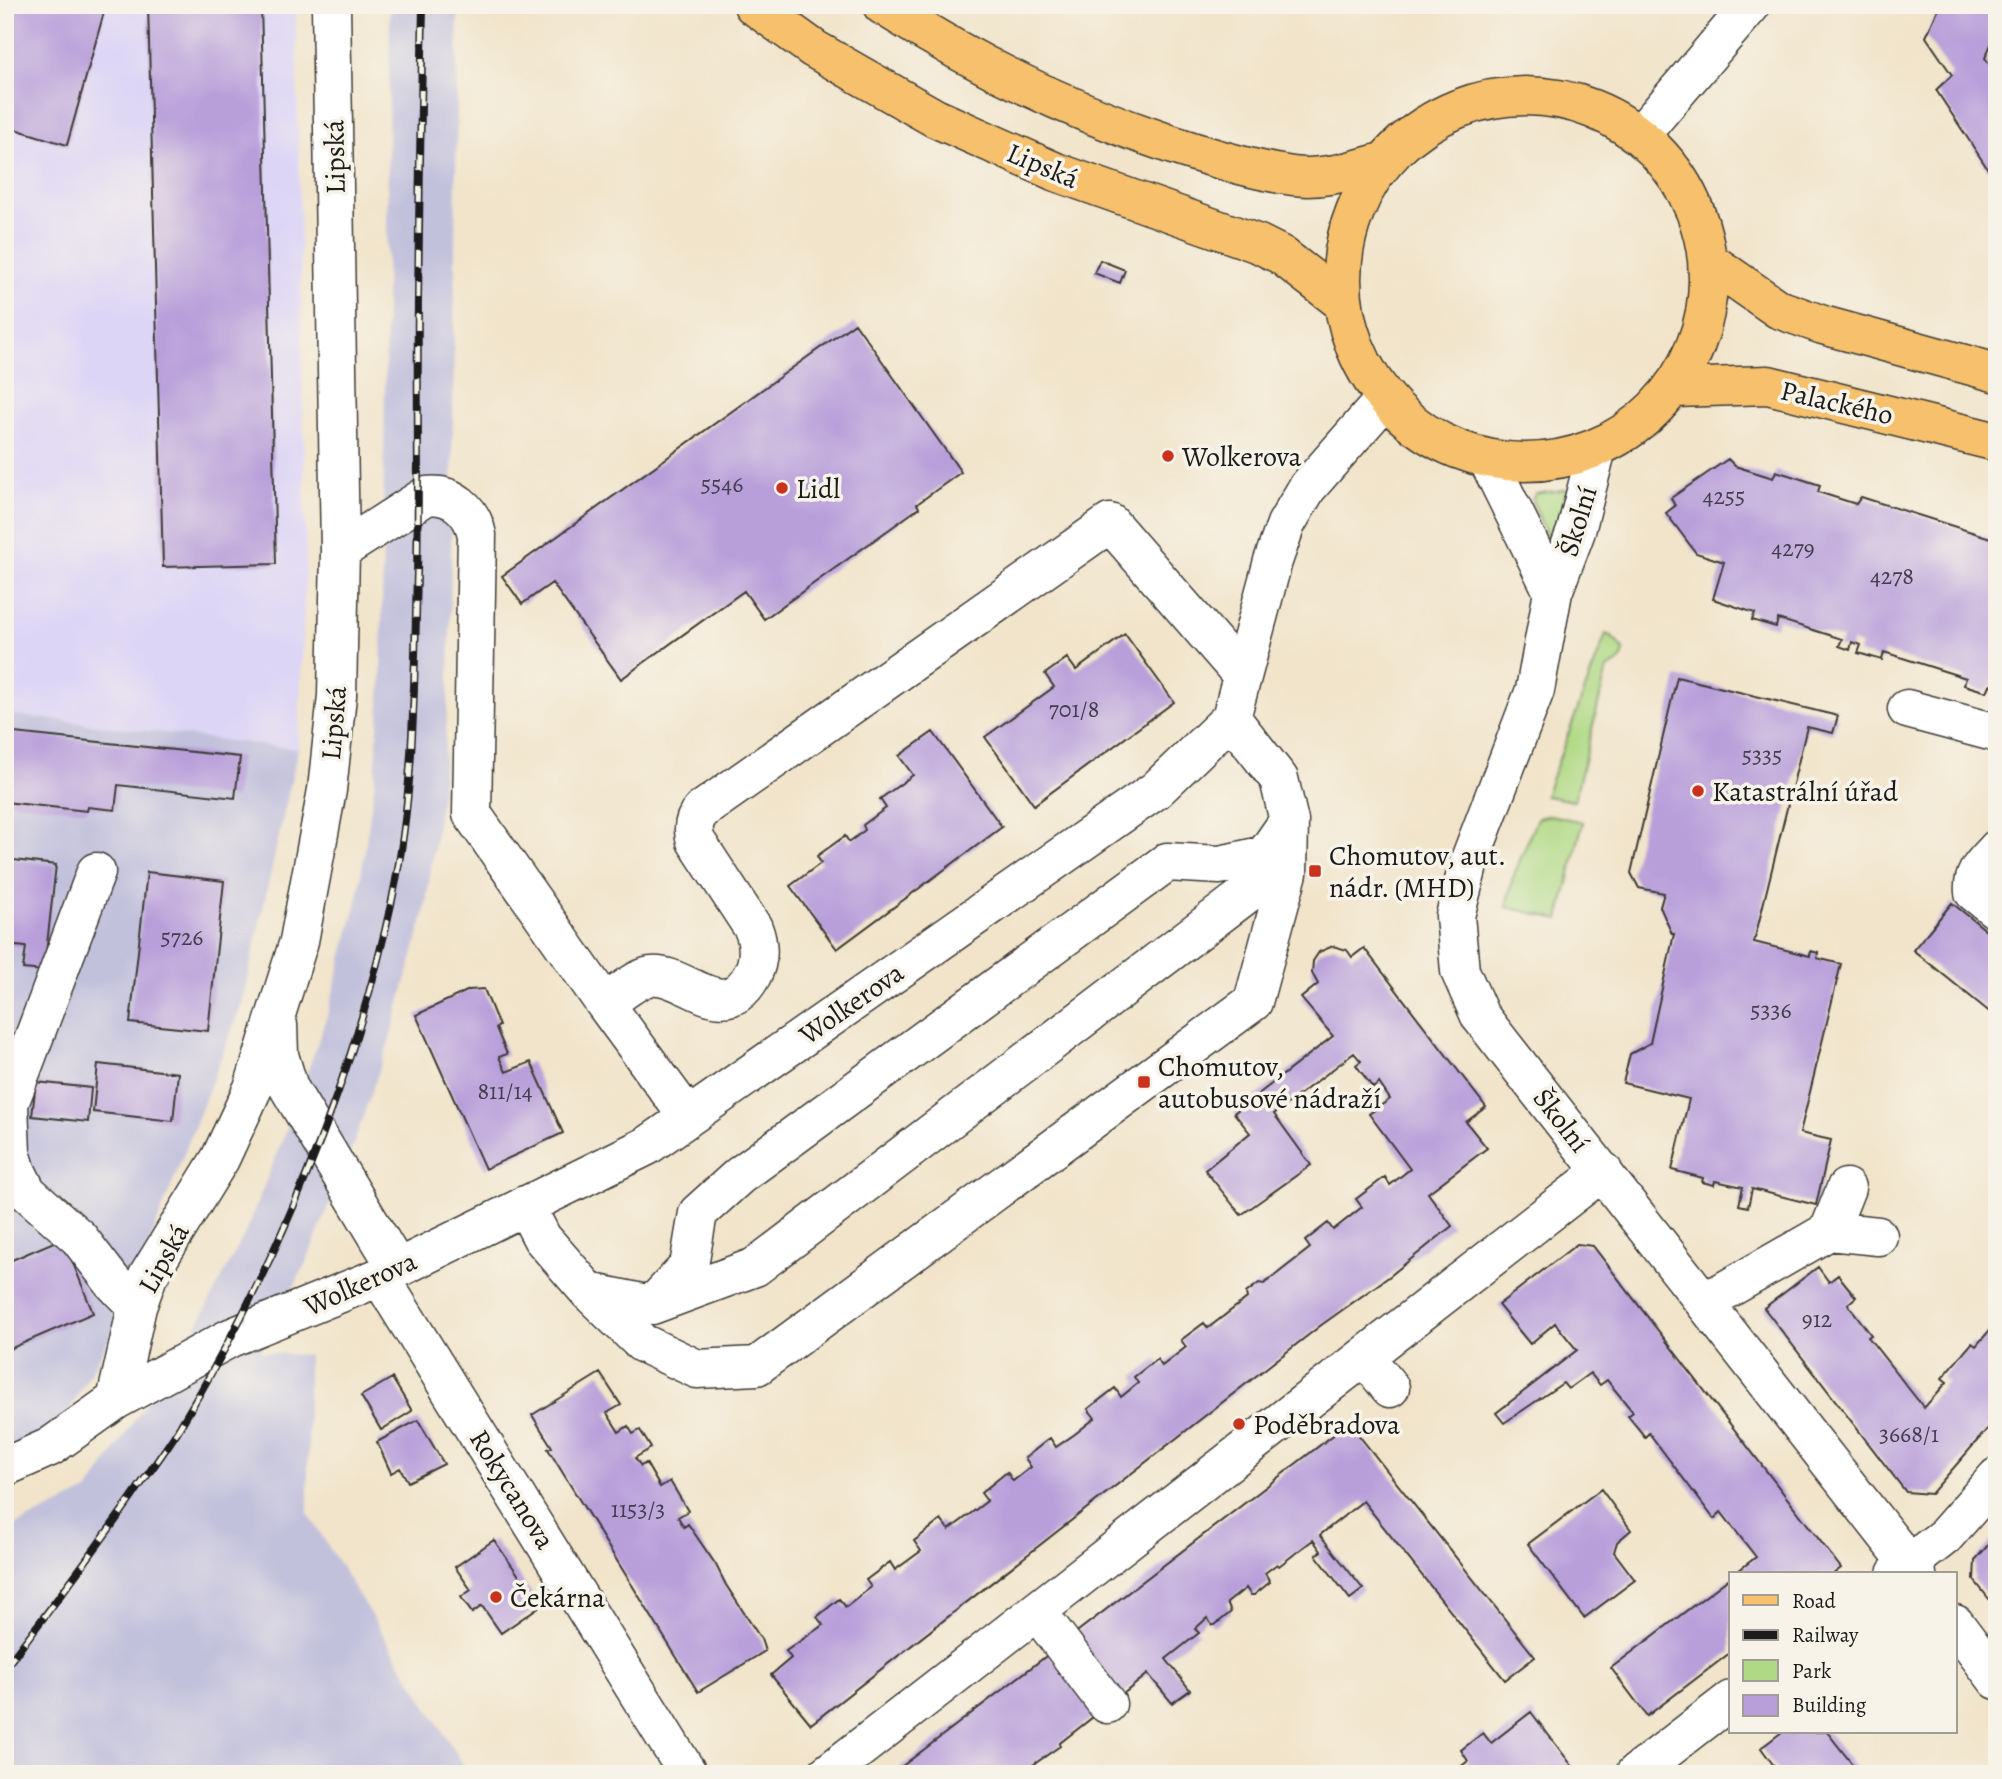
<svg xmlns="http://www.w3.org/2000/svg" width="2002" height="1779" font-family="Alegreya,serif">
<rect width="100%" height="100%" fill="#f7f3e8"/>
<filter id="ink" filterUnits="userSpaceOnUse"><feTurbulence type="fractalNoise" baseFrequency=".0143" numOctaves="2"/><feDisplacementMap in="SourceGraphic" scale="14" xChannelSelector="R" yChannelSelector="G"/><feConvolveMatrix kernelMatrix="1 2 1 2 8 2 1 2 1" color-interpolation-filters="sRGB"/></filter>
<filter id="wash" filterUnits="userSpaceOnUse"><feTurbulence type="fractalNoise" baseFrequency=".00686" numOctaves="4" result="noise"/><feDisplacementMap in="SourceGraphic" scale="28" xChannelSelector="R" yChannelSelector="G"/><feGaussianBlur stdDeviation="1.57" result="paint"/><feColorMatrix in="noise" values="0 0 0 0 0 0 0 0 0 0 0 0 0 0 0 0 0 1.4 0 .05"/><feComposite in="paint" operator="in"/></filter>
<g filter="url(#wash)">
<rect width="100%" height="100%" fill="#f1e4ca"/>
<path fill="#ddd5f6" d="M 5,5 L 296,5 L 306,560 L 298,749 L 5,714 Z"/>
<path fill="#c2c1dc" d="M 390,5 L 458,5 L 452,501 L 449,687 L 442,788 L 425,911 L 391,1036 L 352,1148 L 306,1263 L 260,1352 L 308,1355 L 308,1513 L 469,1774 L 5,1774 L 5,1530 L 88,1491 L 199,1322 L 244,1235 L 289,1124 L 327,1016 L 358,897 L 375,780 L 381,684 Z
M 5,714 L 298,749 L 242,1004 L 119,1321 L 61,1425 L 5,1448 Z"/>
<path fill="#afd984" stroke="#667a50" stroke-width="2" d="M 1568,489 L 1553,539 L 1548,539 L 1532,500 L 1535,494 Z
M 1606,634 L 1611,636 L 1624,650 C 1623,662 1617,663 1607,669 L 1574,801 L 1545,796 Z
M 1550,815 L 1583,822 L 1559,919 L 1506,907 L 1512,880 L 1537,818 Z"/>
<g id="blocks">
<path fill="#b89fda" d="M 5,5 L 106,5 L 67,145 L 5,126 Z
M 148,5 L 261,5 L 276,564 L 163,567 Z
M 1940,5 L 1997,5 L 1997,31 L 1985,58 L 1997,75 L 1997,183 L 1936,90 L 1952,75 L 1926,37 Z
M 1100,260 L 1125,270 L 1120,283 L 1094,273 Z
M 855,323 L 961,472 L 917,504 L 919,508 L 764,619 L 744,591 L 621,679 L 552,583 L 522,604 L 502,576 Z
M 1728,459 L 1735,466 L 1773,478 L 1776,471 L 1820,485 L 1818,492 L 1856,504 L 1861,497 L 1997,540 L 1997,687 L 1990,685 L 1987,692 L 1964,685 L 1966,678 L 1884,652 L 1882,660 L 1858,653 L 1861,645 L 1852,642 L 1850,650 L 1839,646 L 1842,639 L 1778,619 L 1776,627 L 1752,620 L 1755,613 L 1713,599 L 1724,562 L 1696,553 L 1666,513 L 1675,506 L 1671,498 Z
M 1125,634 L 1174,702 L 1034,805 L 985,737 L 1054,687 L 1045,674 L 1067,658 L 1076,670 Z
M 1677,677 L 1838,716 L 1833,733 L 1807,727 L 1754,942 L 1810,956 L 1811,951 L 1818,953 L 1817,958 L 1841,964 L 1800,1133 L 1831,1140 L 1816,1205 L 1752,1189 L 1748,1207 L 1739,1205 L 1743,1187 L 1715,1181 L 1714,1185 L 1702,1182 L 1703,1178 L 1672,1170 L 1689,1099 L 1623,1083 L 1630,1054 L 1650,1043 L 1674,934 L 1672,934 L 1660,907 L 1664,893 L 1639,888 L 1631,873 Z
M 5,732 L 240,757 L 235,798 L 118,785 L 115,810 L 88,807 L 87,811 L 5,802 Z
M 933,732 L 1002,827 L 837,949 L 790,886 L 821,863 L 817,856 L 845,836 L 849,842 L 865,830 L 863,825 L 886,808 L 880,799 L 913,775 L 899,756 Z
M 5,859 L 56,865 L 44,971 L 23,969 L 26,947 L 5,945 Z
M 147,872 L 224,881 L 208,1031 L 130,1023 Z
M 1952,903 L 1997,939 L 1997,1018 L 1913,950 Z
M 1333,946 L 1347,950 L 1352,957 L 1364,948 L 1486,1107 L 1466,1122 L 1487,1148 L 1428,1193 L 1452,1226 L 1390,1276 L 1320,1326 L 811,1724 L 771,1675 L 791,1658 L 786,1651 L 823,1625 L 817,1617 L 839,1599 L 846,1607 L 871,1587 L 866,1580 L 890,1562 L 895,1570 L 921,1551 L 914,1541 L 941,1520 L 949,1530 L 987,1501 L 981,1493 L 1007,1472 L 1013,1481 L 1031,1467 L 1025,1458 L 1050,1438 L 1056,1447 L 1075,1434 L 1095,1418 L 1088,1409 L 1115,1388 L 1121,1397 L 1138,1383 L 1134,1377 L 1157,1359 L 1162,1366 L 1186,1347 L 1181,1340 L 1204,1323 L 1208,1328 L 1247,1298 L 1246,1293 L 1259,1283 L 1264,1284 L 1310,1248 L 1305,1241 L 1328,1223 L 1333,1230 L 1362,1207 L 1356,1199 L 1385,1177 L 1390,1185 L 1410,1169 L 1369,1114 L 1390,1099 L 1379,1083 L 1373,1088 L 1356,1065 L 1361,1061 L 1354,1053 L 1274,1114 L 1311,1165 L 1241,1215 L 1205,1170 L 1250,1133 L 1234,1113 L 1333,1036 L 1301,998 L 1318,984 L 1312,973 L 1313,961 L 1319,952 Z
M 484,989 L 499,1026 L 496,1028 L 507,1054 L 499,1057 L 506,1072 L 531,1062 L 563,1133 L 485,1169 L 416,1015 L 469,990 Z
M 5,1006 L 11,1007 L 7,1042 L 5,1042 Z
M 98,1064 L 178,1073 L 173,1121 L 93,1112 Z
M 36,1082 L 91,1088 L 88,1122 L 32,1116 Z
M 63,1238 L 93,1313 L 5,1351 L 5,1263 Z
M 1577,1244 L 1593,1246 L 1841,1568 L 1833,1574 L 1734,1574 L 1756,1557 L 1721,1512 L 1714,1519 L 1649,1433 L 1645,1437 L 1628,1416 L 1633,1412 L 1607,1380 L 1600,1385 L 1590,1373 L 1568,1389 L 1563,1383 L 1504,1423 L 1496,1413 L 1577,1350 L 1555,1323 L 1530,1344 L 1498,1305 Z
M 1818,1267 L 1829,1282 L 1838,1275 L 1856,1297 L 1848,1304 L 1871,1335 L 1868,1337 L 1924,1408 L 1947,1382 L 1942,1378 L 1972,1343 L 1976,1346 L 1997,1322 L 1997,1418 L 1931,1494 L 1906,1492 L 1764,1308 Z
M 600,1373 L 621,1405 L 607,1413 L 619,1432 L 628,1426 L 633,1434 L 640,1430 L 651,1448 L 635,1458 L 641,1466 L 646,1463 L 660,1487 L 670,1481 L 688,1511 L 678,1517 L 684,1527 L 688,1524 L 716,1565 L 726,1585 L 761,1639 L 765,1651 L 698,1692 L 548,1449 L 552,1447 L 532,1415 Z
M 392,1378 L 412,1411 L 381,1430 L 361,1396 Z
M 418,1420 L 444,1464 L 408,1482 L 400,1468 L 391,1473 L 377,1442 Z
M 1349,1423 L 1535,1657 L 1505,1680 L 1363,1501 L 1320,1535 L 1363,1589 L 1350,1599 L 1316,1555 L 1321,1551 L 1313,1540 L 1279,1566 L 1277,1564 L 1265,1573 L 1270,1582 L 1254,1595 L 1251,1595 L 1246,1588 L 1227,1603 L 1231,1612 L 1215,1625 L 1212,1625 L 1207,1618 L 1195,1629 L 1199,1633 L 1166,1659 L 1190,1690 L 1172,1703 L 1148,1674 L 1118,1698 L 1069,1638 Z
M 1601,1489 L 1631,1530 L 1617,1542 L 1614,1552 L 1635,1580 L 1584,1618 L 1528,1544 Z
M 1997,1535 L 1997,1609 L 1974,1580 L 1975,1560 Z
M 494,1540 L 540,1606 L 501,1633 L 482,1606 L 472,1613 L 461,1597 L 471,1590 L 455,1567 Z
M 1731,1577 L 1731,1652 L 1647,1716 L 1611,1668 Z
M 1049,1654 L 1098,1713 L 1060,1743 L 1060,1746 L 1020,1774 L 892,1774 Z
M 1531,1712 L 1576,1771 L 1572,1774 L 1451,1774 L 1468,1761 L 1461,1750 L 1483,1733 L 1491,1743 Z
M 1782,1732 L 1827,1732 L 1860,1774 L 1780,1774 L 1761,1748 Z"/>
</g>
</g>
<g filter="url(#ink)">
<use href="#blocks" fill-opacity="0" stroke="#3c3a36" stroke-width="2"/>
<g fill="none" stroke-linecap="round" stroke-linejoin="round">
<g stroke="#3c3a36" stroke-width="41">
<path id="minor" d="M 1640,135 L 1751,5
M 1597,448 L 1576,531 L 1553,592 L 1535,690 L 1469,862 L 1455,916 L 1460,971 L 1480,1016 L 1917,1574
M 1488,460 L 1553,592
M 340,551 L 426,496 C 452,492 472,510 477,535 L 472,814 L 605,1004 L 688,1117
M 1907,709 L 1997,733
M 1997,849 C 1985,863 1972,872 1974,892 L 1997,910
M 96,872 L 9,1104 L 11,1153 L 17,1172 L 27,1192 L 79,1238 L 112,1281 L 137,1307
M 605,1004 C 618,995 635,979 651,976 C 684,971 724,1028 752,975 C 760,960 759,943 753,928 L 696,841 C 692,829 693,820 702,810 L 1110,523 L 1242,675
M 278,1025 L 279,1055 L 289,1088 L 397,1268
M 525,1205 L 542,1238 L 589,1292 L 642,1343 L 697,1369 L 757,1366 L 1253,1002 L 1288,873 L 1289,821 L 1279,779 L 1231,718
M 1829,1231 L 1846,1188
M 380,1277 L 688,1774
M 589,1292 L 652,1305 L 755,1267 L 1269,877 L 1281,843
M 656,1301 L 689,1266 L 698,1213 L 739,1176 L 1167,862 L 1220,865 L 1265,855 L 1283,829
M 1705,1302 L 1829,1231 L 1878,1236
M 1365,1357 L 1390,1388
M 116,1400 L 137,1307 L 148,1276 L 220,1159 L 253,1088 L 299,941 L 327,790 L 337,696 L 340,551 L 331,5
M 5,1467 L 50,1447 L 116,1400 L 230,1338 L 380,1277 L 647,1146 L 1156,790 L 1231,718 L 1273,561 L 1286,524 L 1307,488 L 1385,399
M 1896,1574 L 1945,1536 L 1997,1477
M 1037,1611 L 1107,1704
M 1955,1624 L 1997,1680
M 827,1774 L 1603,1171
M 1635,1774 L 1731,1700"/>
</g>
<g stroke="#3c3a36" stroke-width="41">
<path id="major" d="M 753,5 L 814,49 L 935,118 L 1056,172 L 1259,244 L 1281,255 L 1342,302
M 882,5 C 972,63 1068,110 1170,144 C 1209,157 1251,170 1293,176 C 1324,180 1353,170 1382,162
M1342 279a183 183 0 1 1 366 0a183 183 0 1 1-366 0Z
M 1709,261 L 1778,309 L 1823,325 L 1997,373
M 1675,388 L 1768,385 L 1997,442"/>
</g>
<use href="#minor" stroke="#fff" stroke-width="38"/>
<use href="#major" stroke="#f7c06c" stroke-width="38"/>
<g stroke="#1c1c1c" stroke-width="8">
<path id="rail" d="M 5,1668 C 48,1612 91,1555 132,1497 C 147,1475 163,1454 177,1432 C 276,1269 352,1086 392,900 C 415,793 414,681 417,573 C 419,481 417,390 418,298 C 419,200 421,103 423,5"/>
</g>
<use href="#rail" stroke="#f7f3e8" stroke-width="5" stroke-dasharray="16" stroke-linecap="butt"/>
</g>
</g>
<g fill="#c8321e" stroke="#f7f3e8" stroke-width="2.5">
<circle cx="1168" cy="456" r="7"/>
<circle cx="782" cy="488" r="7"/>
<circle cx="1698" cy="791" r="7"/>
<rect x="1308" y="864" width="14" height="14" rx="3.5"/>
<rect x="1137" y="1075" width="14" height="14" rx="3.5"/>
<circle cx="1239" cy="1424" r="7"/>
<circle cx="496" cy="1597" r="7"/>
</g>
<g text-anchor="middle" stroke-width="7" stroke-linejoin="round" paint-order="stroke">
<g font-size="24" fill="#433d4c">
<text x="722" y="492">5546</text>
<text x="1724" y="504">4255</text>
<text x="1793" y="556">4279</text>
<text x="1892" y="584">4278</text>
<text x="1074" y="717">701/8</text>
<text x="1762" y="763">5335</text>
<text x="182" y="945">5726</text>
<text x="1771" y="1018">5336</text>
<text x="505" y="1099">811/14</text>
<text x="1817" y="1327">912</text>
<text x="1909" y="1442">3668/1</text>
<text x="638" y="1517">1153/3</text>
</g>
<g font-size="28" fill="#1c1c1c" stroke="#f7f3e8">
<text transform="translate(334 157) rotate(-91)" y="10">Lipská</text>
<text transform="translate(1043 165) rotate(23)" y="10">Lipská</text>
<text transform="translate(1837 402) rotate(13)" y="10">Palackého</text>
<text transform="translate(1577 521) rotate(-73)" y="10">Školní</text>
<text transform="translate(333 723) rotate(-85)" y="10">Lipská</text>
<text transform="translate(851 1003) rotate(-35)" y="10">Wolkerova</text>
<text transform="translate(1562 1120) rotate(52)" y="10">Školní</text>
<text transform="translate(163 1258) rotate(-61)" y="10">Lipská</text>
<text transform="translate(360 1283) rotate(-24)" y="10">Wolkerova</text>
<text transform="translate(513 1489) rotate(58)" y="10">Rokycanova</text>
</g>
<g font-size="28" fill="#1c1c1c" stroke="#f7f3e8" text-anchor="start">
<text x="1182" y="466">Wolkerova</text>
<text x="796" y="498">Lidl</text>
<text x="1712" y="801">Katastrální úřad</text>
<text x="1329" y="865">Chomutov, aut.<tspan x="1329" dy="32">nádr. (MHD)</tspan></text>
<text x="1158" y="1076">Chomutov,<tspan x="1158" dy="32">autobusové nádraží</tspan></text>
<text x="1253" y="1434">Poděbradova</text>
<text x="510" y="1607">Čekárna</text>
</g>
</g>
<rect width="2002" height="1779" fill="none" stroke="#f7f3e8" stroke-width="28"/>
<rect x="1729" y="1572" width="228" height="161" fill="#f7f3e8" stroke="#9f9d96" stroke-width="2"/>
<rect x="1743" y="1595" width="35" height="10" fill="#f7c06c" stroke="#9f9d96" stroke-width="2"/>
<text x="1792" y="1608" font-size="21" fill="#1c1c1c">Road</text>
<rect x="1743" y="1630" width="35" height="10" fill="#1c1c1c" stroke="#9f9d96" stroke-width="2"/>
<text x="1792" y="1642" font-size="21" fill="#1c1c1c">Railway</text>
<rect x="1743" y="1660" width="35" height="21" fill="#afd984" stroke="#9f9d96" stroke-width="2"/>
<text x="1792" y="1678" font-size="21" fill="#1c1c1c">Park</text>
<rect x="1743" y="1695" width="35" height="21" fill="#b89fda" stroke="#9f9d96" stroke-width="2"/>
<text x="1792" y="1712" font-size="21" fill="#1c1c1c">Building</text>
</svg>
